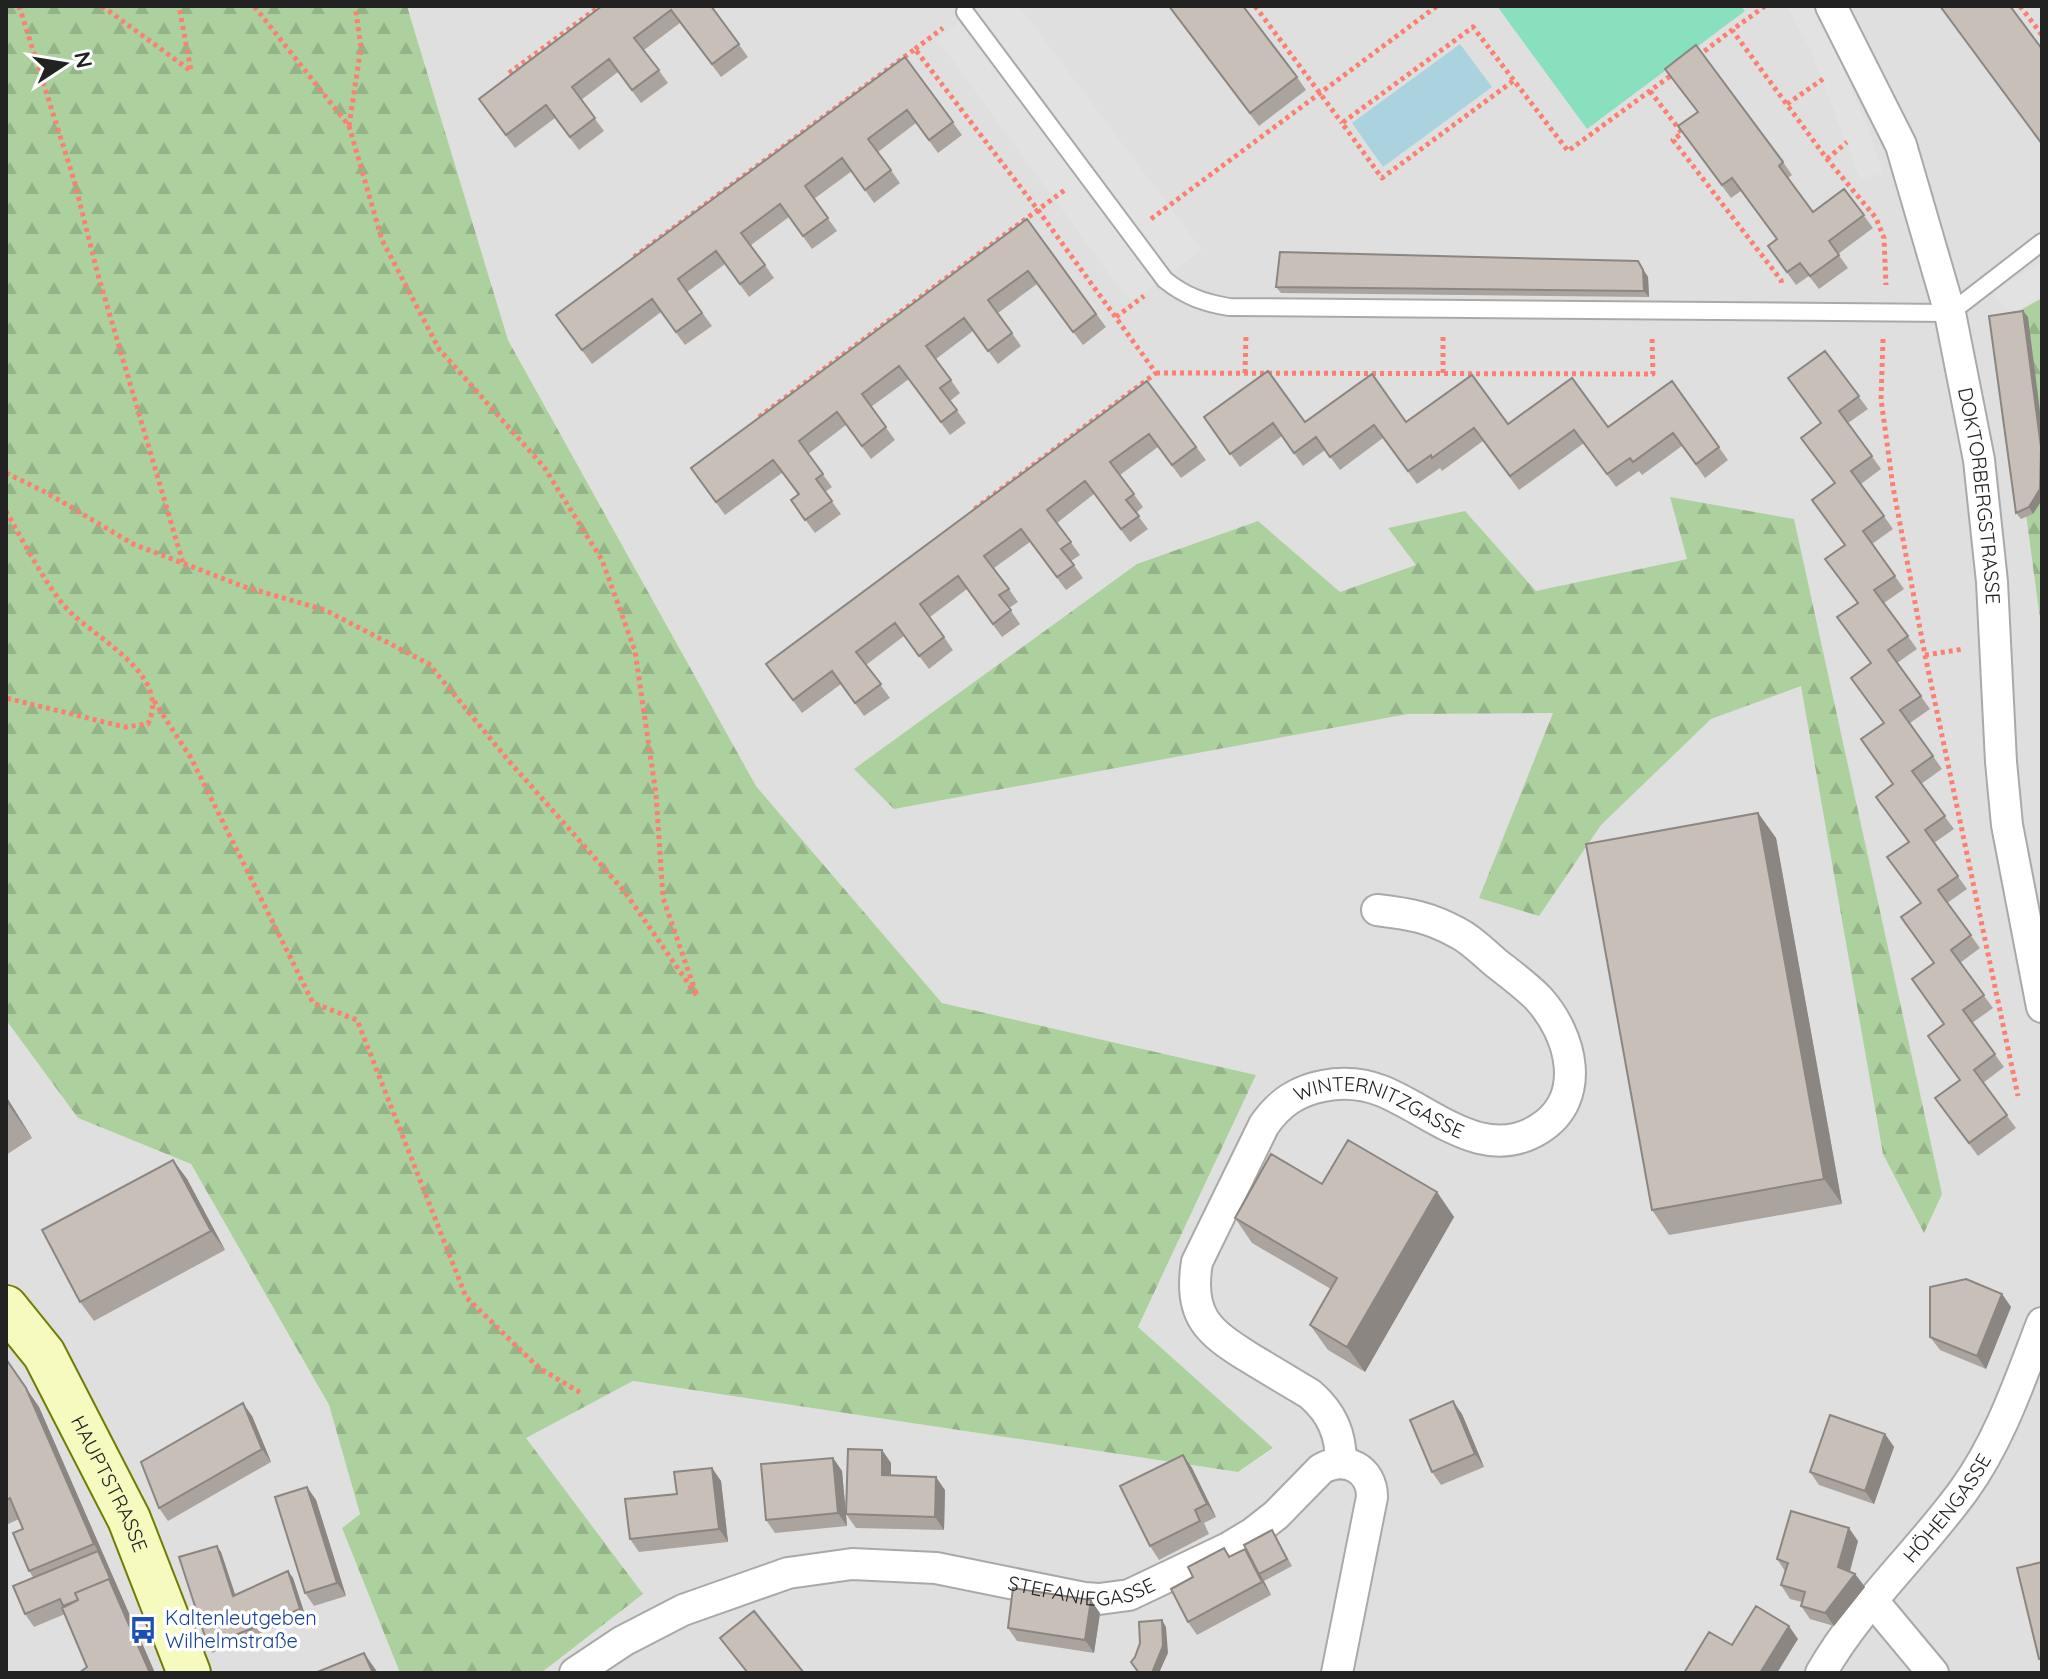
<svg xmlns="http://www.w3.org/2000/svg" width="2048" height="1679" font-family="Quicksand,sans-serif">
<defs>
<pattern id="forest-firs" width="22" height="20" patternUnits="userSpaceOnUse" patternTransform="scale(2)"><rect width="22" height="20" fill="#add19e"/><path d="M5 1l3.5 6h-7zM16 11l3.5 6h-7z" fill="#95b388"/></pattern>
</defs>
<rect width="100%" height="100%" fill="#f2efe9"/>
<path fill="#e0dfdf" d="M 407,6 L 2042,6 L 2042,298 L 2000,323 L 2042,634 L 2042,1673 L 541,1673 L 643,1594 L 525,1438 L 633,1381 L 1238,1472 L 1273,1449 L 1138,1327 L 1256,1075 L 942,1003 L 756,786 L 508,340 Z
M 6,1020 L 78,1118 L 191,1164 L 329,1405 L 360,1514 L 342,1528 L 400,1673 L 6,1673 Z"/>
<path fill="url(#forest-firs)" d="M 6,6 L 407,6 L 508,340 L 756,786 L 942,1003 L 1256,1075 L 1138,1327 L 1273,1448 L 1238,1472 L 633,1381 L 526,1438 L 643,1594 L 541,1673 L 400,1673 L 342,1528 L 360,1514 L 329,1405 L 191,1164 L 78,1118 L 6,1020 Z
M 2042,298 L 2042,634 L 2000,322 Z
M 1670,497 L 1794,519 L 1942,1194 L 1924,1233 L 1883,1154 L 1801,686 L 1711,719 L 1601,825 L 1539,916 L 1479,898 L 1553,713 L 1408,714 L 894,809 L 854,769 L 1137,564 L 1258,521 L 1340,592 L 1416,565 L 1388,528 L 1465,511 L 1536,591 L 1687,559 Z"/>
<path fill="#88e0be" d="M 1497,6 L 1741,6 L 1745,11 L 1587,129 Z"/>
<path fill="#e2e2e2" d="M 982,6 L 1019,6 L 1202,250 L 1130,302 L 937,39 Z
M 1787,6 L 1813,6 L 1834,48 L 1866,123 L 1883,173 L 1860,179 L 1810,49 Z
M 2042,263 L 2042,295 L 2011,314 L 1992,291 Z"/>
<path fill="#aad3df" d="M 1460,44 L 1492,87 L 1383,167 L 1352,123 Z"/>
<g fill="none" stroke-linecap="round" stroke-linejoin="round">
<g stroke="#a9a9a9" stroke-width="20">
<path id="service" d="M 965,12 L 1165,280 C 1185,296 1204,303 1229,307 L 1950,313 L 2042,242"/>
</g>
<g stroke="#a9a9a9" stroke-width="34">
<g id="minor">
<path id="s1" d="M 1831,6 L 1901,145 L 1950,313 L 1979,460 L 1992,582 L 2001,762 L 2007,825 L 2042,1007"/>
<path id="s2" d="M 1341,1463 C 1341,1434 1332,1413 1310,1394 C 1290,1382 1270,1370 1250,1358 C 1208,1332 1188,1316 1197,1262 L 1264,1125 C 1279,1103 1297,1091 1323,1086 C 1343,1082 1364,1084 1382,1091 C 1432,1111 1483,1164 1539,1129 C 1588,1099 1572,1035 1538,998 C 1525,985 1510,974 1496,963 C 1484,953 1472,940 1458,933 C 1429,917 1410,914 1377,910"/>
<path d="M 1873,1601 L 1933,1673"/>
<path id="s3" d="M 575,1673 L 623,1641 L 683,1610 L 788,1573 L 852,1564 L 936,1568 L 1084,1598 L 1099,1599 L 1129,1595 L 1228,1548 L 1253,1533 L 1276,1515 L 1321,1469 C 1346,1455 1372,1469 1372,1497 L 1337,1673"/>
<path id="s4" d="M 1821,1673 C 1859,1606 1919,1552 1964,1490 C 2000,1440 2020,1380 2042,1323"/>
</g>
</g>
<g stroke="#707d05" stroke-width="46">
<g id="secondary">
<path id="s5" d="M 6,1307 L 44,1354 L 129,1519 L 189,1673"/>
</g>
</g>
<path stroke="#fa8072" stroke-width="5" stroke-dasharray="4 4" stroke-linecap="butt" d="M 19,6 L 74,180 L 98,275 L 183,563
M 102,6 L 191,71 L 179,6
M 1255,6 L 1342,123
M 1765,6 L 1732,30 L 1827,159 L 1876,218 L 1884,238 L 1886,285
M 2020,6 L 2042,35
M 915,49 L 943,28
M 1698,56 L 1732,30
M 509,73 L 600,6
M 1513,81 L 1382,178 L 1342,123 L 1473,27 L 1568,151 L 1673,74
M 1650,91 L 1682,133 L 1673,140 L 1781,280 L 1782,286
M 1787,104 L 1823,79
M 349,126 L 361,47 L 355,6
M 1827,159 L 1847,142
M 1151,219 L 1437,6
M 634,257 L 915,49 L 1038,210 L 1156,373 L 973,510
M 1116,317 L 1144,296
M 1883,339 L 1881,399 L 1893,487 L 1925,655 L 2018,1096
M 1156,373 L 1653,374 L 1652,336
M 1245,373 L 1246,334
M 1443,373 L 1443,334
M 759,417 L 1066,189
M 6,473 L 47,493 L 133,544 L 245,587 L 325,610 L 429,664 L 508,760 L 625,892 L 697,996 L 663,898 L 656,794 L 635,651 L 602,560 L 544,467 L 439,349 L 382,240 L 349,126 L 254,6
M 6,511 C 23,541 40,574 61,602 C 88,637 173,671 148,724 L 125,727 L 6,698
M 1925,655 L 1964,649
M 154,701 L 191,758 L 313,1003 L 357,1020 L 466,1297 L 539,1368 L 581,1393"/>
<use href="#service" stroke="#fff" stroke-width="16"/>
<use href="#minor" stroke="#fff" stroke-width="30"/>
<use href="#secondary" stroke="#f7fabf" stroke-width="42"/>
</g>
<path fill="#aba49e" d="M 602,6 L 711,6 L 748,57 L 721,77 L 680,23 L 644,50 L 668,83 L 641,103 L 618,72 L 581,100 L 604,131 L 579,150 L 555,118 L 515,148 L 479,99 Z
M 1168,6 L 1297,77 L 1306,90 L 1259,126 Z
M 905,57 L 962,135 L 938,153 L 916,123 L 878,152 L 900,183 L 874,203 L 852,171 L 814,199 L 837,231 L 812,249 L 789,217 L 751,245 L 774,278 L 749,297 L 725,264 L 687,292 L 712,326 L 685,345 L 661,312 L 592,364 L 556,315 Z
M 1678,126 L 1783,162 L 1792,175 L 1788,178 L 1813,212 L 1844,189 L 1873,228 L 1838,254 L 1848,268 L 1819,289 L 1809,276 L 1796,285 L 1768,246 L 1777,239 L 1741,191 L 1731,198 Z
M 1027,219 L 1106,327 L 1083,345 L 1037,284 L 998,313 L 1021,346 L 998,364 L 973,331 L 936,359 L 960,393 L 950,401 L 966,423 L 950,435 L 909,379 L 871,407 L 895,440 L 871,459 L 846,425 L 808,454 L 832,487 L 825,492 L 841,514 L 815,533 L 791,500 L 798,495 L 782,473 L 725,515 L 691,468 Z
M 1642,268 L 1648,277 L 1649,297 L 1281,293 L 1276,287 Z
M 2028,317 L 2033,514 L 2021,519 L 2016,513 Z
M 1825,351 L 1868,409 L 1848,423 L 1881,469 L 1861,484 L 1893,529 L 1872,544 L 1904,589 L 1884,603 L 1917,649 L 1897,663 L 1930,709 L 1910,723 L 1942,769 L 1921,784 L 1954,829 L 1934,843 L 1967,889 L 1947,903 L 1980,948 L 1960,963 L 1993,1008 L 1972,1023 L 2004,1067 L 1983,1083 L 2016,1128 L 1978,1156 L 1935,1098 L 1960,1080 L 1944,1024 L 1934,963 L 1908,842 L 1893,784 L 1884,723 L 1844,545 L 1834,483 L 1821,423 Z
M 1147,381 L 1206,460 L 1181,478 L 1158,447 L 1120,475 L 1143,507 L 1136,513 L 1148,529 L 1130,542 L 1094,494 L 1057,523 L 1080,555 L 1071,561 L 1083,578 L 1066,590 L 1030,542 L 994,568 L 1018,602 L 1009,608 L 1020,624 L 1002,637 L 967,589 L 930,617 L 953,650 L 929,669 L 904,636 L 866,665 L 890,698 L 864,716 L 841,684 L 802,713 L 766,664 Z
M 1672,381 L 1728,460 L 1705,478 L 1682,446 L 1642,475 L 1639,471 L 1616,487 L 1584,443 L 1519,490 L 1483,441 L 1442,471 L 1440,468 L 1417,484 L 1383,438 L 1340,470 L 1325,450 L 1303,466 L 1282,436 L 1240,467 L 1204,417 L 1305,422 L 1406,422 L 1608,427 Z
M 1758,813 L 1776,838 L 1842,1204 L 1669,1235 L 1652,1210 Z
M 6,1096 L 32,1138 L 6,1155 Z
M 173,1160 L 187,1179 L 225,1250 L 94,1321 L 80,1302 Z
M 1322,1184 L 1437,1192 L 1454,1217 L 1365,1372 L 1328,1350 L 1310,1325 L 1331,1289 L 1252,1243 L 1235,1218 Z
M 2002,1294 L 2011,1307 L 1986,1369 L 1940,1350 L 1930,1337 Z
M 6,1359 L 39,1407 L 155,1673 L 79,1673 L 87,1667 L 65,1614 L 34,1627 L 25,1614 L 33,1577 L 29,1571 L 23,1529 L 19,1519 L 6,1525 Z
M 1462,1414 L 1484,1467 L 1441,1485 L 1432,1472 Z
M 252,1416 L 271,1462 L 168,1521 L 159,1508 Z
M 1885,1434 L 1894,1447 L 1874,1504 L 1819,1485 L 1810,1472 Z
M 882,1450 L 891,1463 L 891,1476 L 945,1490 L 944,1530 L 856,1528 L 846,1514 Z
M 1183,1455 L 1192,1468 L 1216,1517 L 1204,1523 L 1209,1534 L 1159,1560 L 1150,1546 Z
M 833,1458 L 842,1471 L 847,1526 L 775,1533 L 766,1520 Z
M 712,1468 L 721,1481 L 728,1542 L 639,1552 L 630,1539 L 677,1494 Z
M 307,1487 L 316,1500 L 346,1596 L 314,1606 L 305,1593 Z
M 1276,1537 L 1292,1566 L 1264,1581 L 1271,1595 L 1197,1635 L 1188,1622 L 1193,1577 L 1224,1548 L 1230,1556 L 1245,1549 Z
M 1858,1541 L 1850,1572 L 1855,1574 L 1865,1587 L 1834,1626 L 1810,1619 L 1801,1606 L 1802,1602 L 1790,1599 L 1781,1585 L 1785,1571 L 1777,1559 Z
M 221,1552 L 235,1595 L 288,1571 L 293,1578 L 305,1615 L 212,1653 L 208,1646 Z
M 1100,1613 L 1094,1653 L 1017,1641 L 1008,1628 Z
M 720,1638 L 804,1673 L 747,1673 Z"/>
<path fill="#8b8681" d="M 1638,261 L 1648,277 L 1649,297 L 1644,291 Z
M 2023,311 L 2028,317 L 2042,427 L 2042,500 L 2033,514 L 2029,507 Z
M 1758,813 L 1776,838 L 1842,1204 L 1824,1179 Z
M 6,1096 L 32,1138 L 7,1103 Z
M 173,1160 L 187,1179 L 225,1250 L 211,1231 Z
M 1437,1192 L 1454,1217 L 1365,1372 L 1347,1347 Z
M 2002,1294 L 2011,1307 L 1986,1369 L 1977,1356 Z
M 6,1359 L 39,1407 L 155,1673 L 150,1673 L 109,1579 L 98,1551 L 94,1544 Z
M 1453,1401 L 1462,1414 L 1484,1467 L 1475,1454 Z
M 243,1403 L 252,1416 L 271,1462 L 262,1449 Z
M 1885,1434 L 1894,1447 L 1874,1504 L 1865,1491 Z
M 882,1450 L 891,1463 L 891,1488 L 882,1475 Z
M 1183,1455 L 1192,1468 L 1216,1517 L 1207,1504 Z
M 833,1458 L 842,1471 L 847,1526 L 838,1513 Z
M 712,1468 L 721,1481 L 728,1542 L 719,1529 Z
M 936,1477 L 945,1490 L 944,1530 L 935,1517 Z
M 307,1487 L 316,1500 L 346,1596 L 337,1583 Z
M 1849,1528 L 1858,1541 L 1847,1580 L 1838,1567 Z
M 217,1546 L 221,1552 L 238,1603 L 233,1596 Z
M 1245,1549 L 1264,1581 L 1271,1595 L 1262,1582 Z
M 288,1571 L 293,1578 L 305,1615 L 300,1609 Z
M 1855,1574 L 1865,1587 L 1834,1626 L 1825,1613 Z
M 1091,1600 L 1100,1613 L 1094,1653 L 1085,1640 Z
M 1162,1620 L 1166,1627 L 1168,1653 L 1159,1673 L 1152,1673 Z
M 1789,1626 L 1798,1639 L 1777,1673 L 1760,1673 Z
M 364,1653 L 378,1673 L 373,1673 Z"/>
<path fill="#c7bfb8" stroke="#8b8681" stroke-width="2" d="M 602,6 L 711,6 L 739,44 L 712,64 L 671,10 L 634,38 L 659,70 L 632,90 L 609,59 L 572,87 L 595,118 L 570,137 L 546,105 L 506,135 L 479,99 Z
M 1169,6 L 1243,6 L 1297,77 L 1250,113 Z
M 1940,6 L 2010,6 L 2042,49 L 2042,144 Z
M 1696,45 L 1783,162 L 1779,166 L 1813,212 L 1844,189 L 1864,215 L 1829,241 L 1839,255 L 1810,276 L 1800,263 L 1787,272 L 1768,246 L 1777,239 L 1732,178 L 1722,185 L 1678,126 L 1698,112 L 1665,69 Z
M 905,57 L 953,122 L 929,140 L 907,110 L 868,139 L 891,170 L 865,190 L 842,158 L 805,186 L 828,218 L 803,236 L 780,204 L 741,233 L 765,265 L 740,284 L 716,251 L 678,279 L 702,313 L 676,332 L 652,299 L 582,350 L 556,315 Z
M 1027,219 L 1096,314 L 1073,332 L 1028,271 L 988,300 L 1012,333 L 988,351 L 964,318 L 926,346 L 951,380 L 940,388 L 957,410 L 941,422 L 899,366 L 862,394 L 886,427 L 862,446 L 837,412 L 799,441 L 823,474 L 816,479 L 832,501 L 805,520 L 791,500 L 799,494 L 773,460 L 716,502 L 691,468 Z
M 1280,252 L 1638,261 L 1643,270 L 1644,291 L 1276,287 Z
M 2023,311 L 2041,447 L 2040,489 L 2029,507 L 2016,513 L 1989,316 Z
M 1825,351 L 1859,396 L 1839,411 L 1872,456 L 1851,471 L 1884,516 L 1863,531 L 1895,576 L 1874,590 L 1908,636 L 1888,650 L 1921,696 L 1900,710 L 1933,756 L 1912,771 L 1945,816 L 1925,830 L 1958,876 L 1938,890 L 1971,935 L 1951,950 L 1984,995 L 1963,1010 L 1995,1054 L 1974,1070 L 2007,1115 L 1969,1143 L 1935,1098 L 1960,1080 L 1928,1036 L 1944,1024 L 1912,979 L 1934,963 L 1901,917 L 1921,903 L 1887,857 L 1909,842 L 1876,797 L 1893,784 L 1861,739 L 1884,723 L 1851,678 L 1871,663 L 1837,617 L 1858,603 L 1825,559 L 1845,545 L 1812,500 L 1835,483 L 1801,438 L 1821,423 L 1788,378 Z
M 1268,371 L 1305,422 L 1372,374 L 1406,422 L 1472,375 L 1508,424 L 1572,378 L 1608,427 L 1672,381 L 1719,447 L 1696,464 L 1673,433 L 1633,462 L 1630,458 L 1607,474 L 1574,430 L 1510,476 L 1474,428 L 1432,458 L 1431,455 L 1408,471 L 1374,425 L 1330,457 L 1316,437 L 1294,453 L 1273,423 L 1230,454 L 1204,417 Z
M 1147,381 L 1196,447 L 1172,465 L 1149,434 L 1110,462 L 1134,494 L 1126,500 L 1139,516 L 1121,529 L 1085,481 L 1047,510 L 1071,542 L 1061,549 L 1074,565 L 1057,577 L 1021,529 L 984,556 L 1009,589 L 999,595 L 1011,610 L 993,624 L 958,576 L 920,604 L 944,637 L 919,656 L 895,623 L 856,652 L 881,684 L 855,703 L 832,671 L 793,700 L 766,664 Z
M 1758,813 L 1824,1179 L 1652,1210 L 1586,844 Z
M 1348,1140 L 1437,1192 L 1347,1347 L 1310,1325 L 1337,1278 L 1235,1218 L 1271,1154 L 1322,1184 Z
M 173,1160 L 211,1231 L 80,1302 L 42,1230 Z
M 1966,1279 L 2002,1294 L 1977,1356 L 1930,1337 L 1930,1287 Z
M 6,1359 L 26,1388 L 94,1544 L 29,1571 L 13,1533 L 23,1529 L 10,1498 L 6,1500 Z
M 1453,1401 L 1475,1454 L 1432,1472 L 1410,1420 Z
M 243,1403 L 262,1449 L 159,1508 L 141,1462 Z
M 1830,1415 L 1885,1434 L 1865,1491 L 1810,1472 Z
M 848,1449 L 882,1450 L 882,1475 L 936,1477 L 935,1517 L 846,1514 Z
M 1183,1455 L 1207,1504 L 1195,1510 L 1200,1521 L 1150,1546 L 1120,1486 Z
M 833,1458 L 838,1513 L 766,1520 L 761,1464 Z
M 712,1468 L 719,1529 L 630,1539 L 625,1499 L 677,1494 L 674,1472 Z
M 307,1487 L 337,1583 L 305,1593 L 275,1497 Z
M 1791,1511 L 1849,1528 L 1838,1567 L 1855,1574 L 1825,1613 L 1801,1606 L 1805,1592 L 1781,1585 L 1788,1563 L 1777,1559 Z
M 1272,1530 L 1287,1559 L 1259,1574 L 1244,1545 Z
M 217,1546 L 233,1596 L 288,1571 L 300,1609 L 208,1646 L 179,1557 Z
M 1224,1548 L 1229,1557 L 1245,1549 L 1262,1582 L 1188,1622 L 1171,1589 L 1193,1577 L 1188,1567 Z
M 98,1551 L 113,1585 L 109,1579 L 75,1593 L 78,1600 L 63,1606 L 60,1599 L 25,1614 L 13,1586 Z
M 2042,1562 L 2042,1658 L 2039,1659 L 2017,1568 Z
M 109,1579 L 150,1673 L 79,1673 L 87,1667 L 62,1608 L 78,1600 L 75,1593 Z
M 1013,1588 L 1091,1600 L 1085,1640 L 1008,1628 Z
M 1756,1606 L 1789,1626 L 1760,1673 L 1684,1673 L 1709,1632 L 1732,1645 Z
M 754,1611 L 804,1673 L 748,1673 L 720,1638 Z
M 1162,1620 L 1163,1646 L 1152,1673 L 1139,1673 L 1131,1662 L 1135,1657 L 1140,1643 L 1139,1622 Z
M 364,1653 L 373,1673 L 315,1673 Z"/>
<defs>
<g id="bus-bare" transform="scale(2.16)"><path d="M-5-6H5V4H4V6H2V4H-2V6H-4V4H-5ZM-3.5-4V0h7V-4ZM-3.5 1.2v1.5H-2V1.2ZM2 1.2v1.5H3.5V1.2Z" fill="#1a4fb4" stroke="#fff" stroke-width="2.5" paint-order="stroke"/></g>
</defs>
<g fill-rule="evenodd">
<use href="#bus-bare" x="143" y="1630"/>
</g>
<g text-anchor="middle" stroke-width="7" stroke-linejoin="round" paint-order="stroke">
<g font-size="20" fill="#222" stroke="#fff">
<text dy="7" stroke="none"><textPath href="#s1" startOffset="516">DOKTORBERGSTRASSE</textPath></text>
<text dy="7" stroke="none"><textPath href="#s2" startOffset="554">WINTERNITZGASSE</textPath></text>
<text dy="7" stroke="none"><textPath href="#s5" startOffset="206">HAUPTSTRASSE</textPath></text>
<text dy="7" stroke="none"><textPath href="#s4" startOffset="208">HÖHENGASSE</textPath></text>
<text dy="7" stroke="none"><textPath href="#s3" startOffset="534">STEFANIEGASSE</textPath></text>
</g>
<g font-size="20" fill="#164399" stroke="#fff" text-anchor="start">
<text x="165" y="1625">Kaltenleutgeben<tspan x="165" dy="23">Wilhelmstraße</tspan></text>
</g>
</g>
<rect width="2048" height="1679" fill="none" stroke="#222222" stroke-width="16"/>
<g transform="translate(64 64) rotate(78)" stroke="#ffffff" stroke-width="6" paint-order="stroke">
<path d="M0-6L14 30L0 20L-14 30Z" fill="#222222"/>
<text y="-12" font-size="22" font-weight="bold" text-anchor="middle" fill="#222222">N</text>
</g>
</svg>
